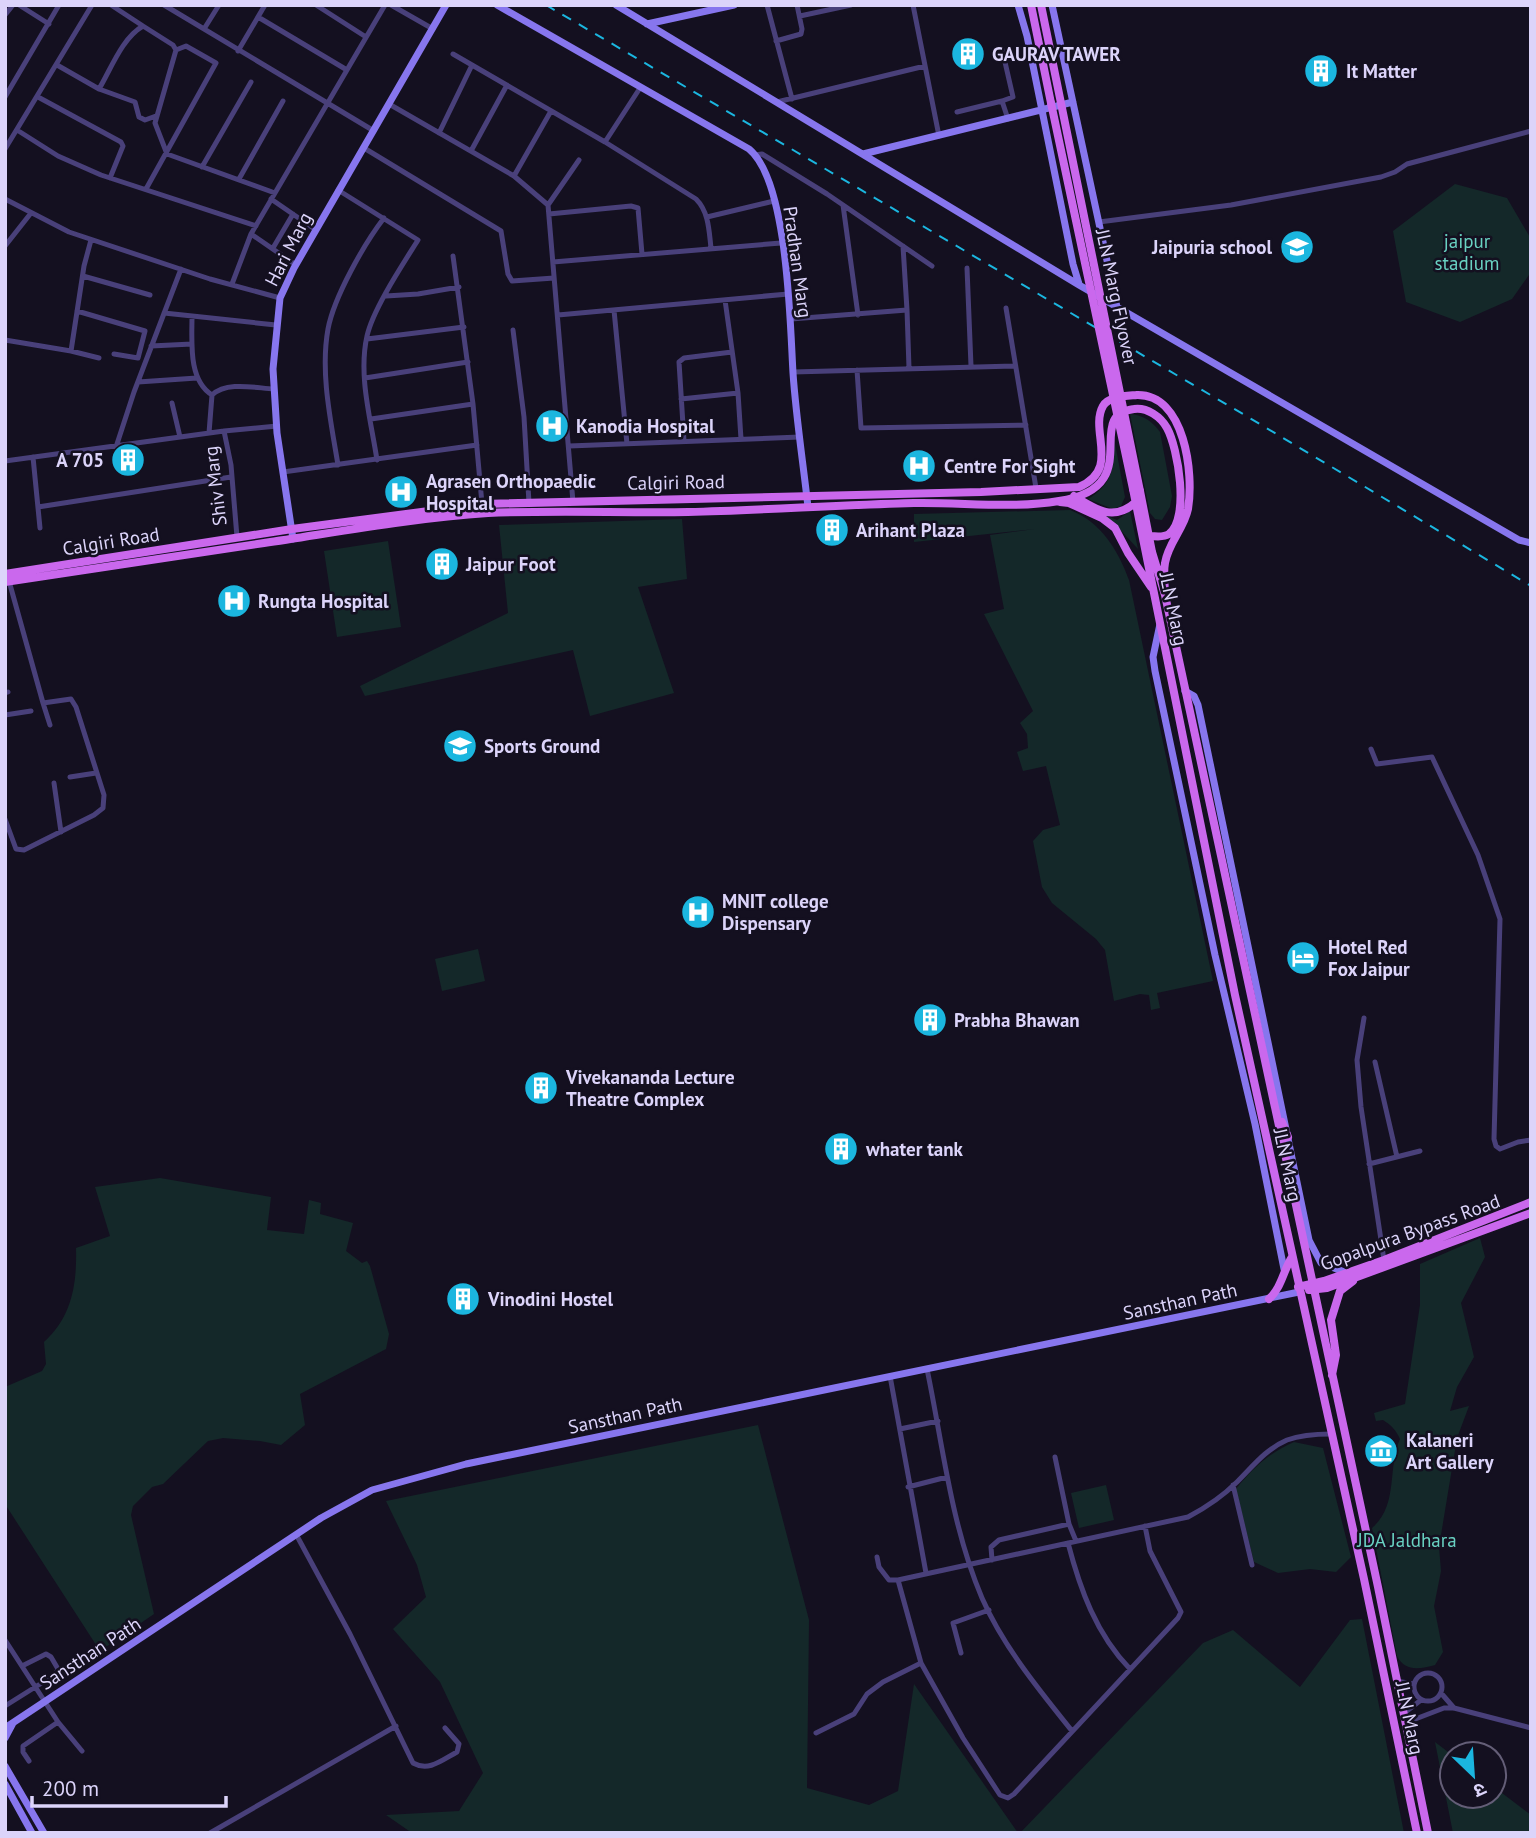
<svg xmlns="http://www.w3.org/2000/svg" width="1536" height="1838" font-family="'PT Sans','Noto Sans Devanagari',sans-serif">
<rect width="100%" height="100%" fill="#141020"/>
<path fill="#142829" d="M 1455,184 L 1507,198 L 1531,239 L 1531,272 L 1512,299 L 1460,322 L 1406,302 L 1393,231 Z
M 1130,414 C 1143,415 1152,421 1160,432 L 1172,496 L 1170,507 L 1162,520 L 1155,519 L 1150,513 Z
M 1111,422 L 1125,497 L 1121,506 L 1113,509 L 1088,499 C 1121,479 1113,455 1111,422 Z
M 1070,510 C 1101,522 1118,550 1129,580 L 1213,981 L 1157,993 L 1160,1008 L 1151,1010 L 1149,995 L 1140,994 L 1114,1001 L 1105,950 L 1096,939 L 1052,903 L 1042,887 L 1033,841 L 1043,830 L 1060,825 L 1046,766 L 1023,771 L 1017,752 L 1028,748 L 1027,734 L 1020,723 L 1033,711 L 984,614 L 1004,609 L 990,535 L 1035,529 L 914,542 L 914,514 Z
M 1093,510 L 1117,520 L 1130,511 L 1138,549 L 1114,523 Z
M 682,519 L 687,579 L 638,587 L 674,693 L 590,716 L 573,650 L 365,696 L 360,686 L 508,613 L 499,525 Z
M 388,541 L 401,627 L 337,637 L 324,551 Z
M 478,949 L 485,981 L 442,991 L 435,959 Z
M 160,1178 L 271,1197 L 267,1230 L 304,1234 L 309,1200 L 321,1203 L 320,1214 L 353,1223 L 346,1251 L 362,1263 L 367,1261 L 370,1266 L 389,1334 L 386,1349 L 300,1394 L 305,1425 L 281,1445 L 260,1441 L 223,1438 L 208,1441 L 163,1484 L 152,1487 L 133,1506 L 131,1515 L 154,1614 L 100,1651 L 5,1504 L 5,1387 L 42,1371 L 46,1364 L 44,1342 C 72,1317 77,1284 76,1248 L 110,1236 L 95,1187 Z
M 1480,1238 L 1485,1257 L 1461,1303 L 1474,1357 L 1457,1387 L 1450,1411 L 1469,1406 L 1457,1438 L 1439,1547 L 1441,1571 L 1434,1606 L 1443,1652 L 1435,1665 C 1420,1669 1405,1672 1397,1656 L 1372,1528 C 1399,1505 1387,1468 1400,1439 C 1396,1430 1391,1425 1383,1420 L 1376,1421 L 1374,1413 L 1405,1404 L 1420,1305 L 1420,1264 Z
M 758,1425 L 809,1620 L 807,1788 L 869,1805 L 898,1791 L 914,1684 L 1018,1833 L 412,1833 L 386,1815 L 459,1811 L 483,1773 L 440,1682 L 393,1629 L 426,1597 L 417,1565 L 386,1501 Z
M 1294,1442 L 1323,1448 L 1351,1557 L 1336,1572 L 1310,1569 L 1278,1573 L 1254,1562 L 1236,1489 C 1252,1469 1270,1452 1294,1442 Z
M 1106,1485 L 1114,1520 L 1079,1528 L 1071,1493 Z
M 1362,1619 L 1404,1833 L 1020,1833 L 1203,1643 L 1233,1630 L 1300,1687 L 1350,1620 Z
M 1435,1742 L 1452,1755 L 1452,1796 L 1494,1796 L 1494,1787 L 1531,1815 L 1531,1833 L 1453,1833 Z"/>
<g fill="none" stroke-linecap="round" stroke-linejoin="round">
<path stroke="#49407a" stroke-width="5" d="M 19,5 L 49,24
M 111,5 L 143,26
M 164,5 L 374,131
M 316,5 L 366,37
M 391,5 L 433,29
M 767,5 L 792,99
M 913,5 L 939,136
M 5,15 L 13,5
M 800,16 L 851,5
M 258,17 L 347,70
M 204,29 L 219,5
M 776,41 L 801,34 L 802,29 L 797,5
M 1002,49 L 1013,97 L 1002,101 L 1008,119
M 238,51 L 265,5
M 453,54 L 472,65
M 57,65 L 99,89 L 135,102 L 139,117 L 145,120 L 156,116
M 99,89 C 111,69 122,38 143,26 L 173,45 L 176,50 L 155,123 L 167,154 L 275,193
M 5,97 L 59,5
M 38,97 L 121,142 L 123,146 L 110,178
M 777,102 L 925,66
M 389,104 L 514,176 L 548,205 L 573,502
M 957,112 L 1002,101
M 17,130 L 58,156 L 101,175 L 256,226
M 439,133 L 472,65 L 605,142 L 696,199 C 709,212 709,231 711,248
M 605,142 L 640,88
M 364,148 L 501,231 L 508,274 L 512,281 L 554,278
M 5,149 L 92,5
M 471,151 L 507,85
M 755,155 L 762,154 L 827,194 L 932,266
M 202,167 L 251,82
M 514,176 L 551,111
M 239,179 L 283,101
M 146,189 L 216,63 L 186,46 L 176,50
M 338,190 L 418,240 C 403,264 373,309 367,336 C 358,376 371,420 377,460
M 5,199 L 69,232 L 210,279 L 280,298
M 271,199 L 316,230
M 548,205 L 579,160
M 843,205 L 858,315
M 549,214 L 631,206 L 638,208 L 642,254
M 707,217 L 774,201
M 1099,222 L 1231,205 L 1381,177 L 1395,172 L 1407,164 L 1531,131
M 251,234 L 296,265
M 5,246 L 31,213
M 273,248 L 293,214
M 453,256 L 473,404 L 482,504
M 553,262 L 781,243
M 967,268 L 971,366
M 83,276 L 150,295
M 232,284 L 251,234 L 385,5
M 386,296 L 418,294 L 459,287
M 725,300 L 738,393 L 741,439
M 1006,308 L 1036,488
M 614,310 L 627,444
M 907,310 L 909,368
M 77,311 L 145,331 L 138,358 L 114,354
M 164,313 L 276,325
M 558,315 L 788,294
M 192,316 C 192,342 188,380 212,395
M 791,319 L 907,310 L 903,246
M 513,330 L 524,417 L 529,503
M 367,339 L 464,327
M 5,340 L 71,351 L 99,358
M 151,346 L 192,344
M 71,351 L 84,266 L 91,240
M 857,370 L 861,428 L 1026,425
M 793,372 L 1014,366
M 365,378 L 468,362
M 138,382 L 197,378
M 681,399 L 738,393
M 172,403 L 180,437
M 371,419 L 473,404
M 224,431 L 231,465 L 237,537
M 209,433 L 212,395 C 227,381 255,388 274,389
M 684,441 L 679,362 L 684,358 L 732,352
M 569,446 L 800,437
M 116,447 L 134,392 L 181,269
M 33,457 L 40,528
M 5,461 L 224,431 L 277,426
M 338,465 C 331,422 320,373 328,329 C 334,297 364,244 384,218
M 283,472 L 477,445
M 38,507 L 231,477
M 5,693 L 8,692
M 43,703 L 50,725
M 5,715 L 31,711
M 1371,749 L 1377,764 L 1432,757 L 1478,855 L 1500,919 L 1494,1139 L 1496,1146 L 1500,1149 L 1518,1142 L 1531,1140
M 70,777 L 96,773
M 54,783 L 61,832
M 5,819 L 16,849 L 24,850 L 94,815 L 103,808 L 104,795 L 76,707 L 71,699 L 43,703 L 9,581
M 1364,1018 L 1357,1060 L 1361,1107 L 1384,1260
M 1375,1062 L 1397,1157
M 1369,1164 L 1420,1151
M 927,1369 C 943,1446 951,1525 982,1598 C 1003,1646 1039,1690 1072,1731
M 890,1376 L 926,1573
M 900,1429 L 938,1421
M 1055,1457 L 1069,1524 L 1076,1541
M 1233,1485 L 1252,1565
M 908,1487 L 947,1477
M 297,1536 L 350,1634 L 413,1763 C 429,1772 442,1760 457,1752 L 459,1744 L 445,1728
M 1068,1543 C 1080,1589 1096,1634 1130,1669
M 877,1557 L 879,1567 L 889,1580 L 898,1580 L 1188,1517 C 1205,1508 1223,1496 1237,1482 C 1253,1466 1266,1449 1287,1440 C 1301,1435 1316,1434 1331,1434
M 992,1560 L 991,1547 L 999,1540 L 1069,1524
M 898,1580 L 921,1663 L 963,1738 L 1000,1795 L 1008,1798 L 1014,1794 L 1178,1618 L 1181,1612 L 1150,1551 L 1145,1526
M 5,1640 L 58,1722 L 82,1751
M 961,1653 L 953,1623 L 989,1610
M1414 1687a14 14 0 1 1 28 0a14 14 0 1 1-28 0Z
M 1396,1681 L 1414,1684
M 1441,1693 L 1454,1708
M 5,1706 L 56,1674 L 58,1669 L 51,1657 L 46,1654 L 22,1666
M 1403,1714 L 1421,1700
M 1405,1723 L 1444,1708 L 1454,1708 L 1531,1728
M 816,1733 L 854,1714 L 867,1694 L 883,1682 L 921,1663
M 29,1761 L 23,1752 L 23,1746 L 58,1722
M 210,1833 L 396,1726"/>
<path stroke="#8776ee" stroke-width="7" d="M 497,5 L 749,149 C 788,181 790,323 793,373 C 796,417 803,462 808,507
M 616,5 L 1079,285 L 1519,540 L 1531,543
M 1018,5 L 1027,36 L 1073,264 L 1079,284
M 1052,5 L 1117,307
M 647,24 L 734,5
M 863,154 L 1073,102
M 293,539 L 277,433 L 273,369 L 280,298 L 294,268 L 446,5
M 1160,624 L 1153,657 L 1155,671 L 1215,955 L 1255,1124 L 1284,1269
M 1185,691 L 1194,696 L 1198,705 L 1309,1240 L 1321,1263 L 1347,1273
M 5,1728 L 321,1518 L 372,1490 L 466,1464 L 1299,1292
M 5,1738 L 13,1723
M 5,1766 L 44,1833
M 5,1784 L 32,1833"/>
<path stroke="#ca68ed" stroke-width="8" d="M 1031,5 L 1051,103
M 1133,489 L 1235,995 L 1364,1579 L 1417,1833
M 1140,491 L 1152,552 L 1165,595 L 1378,1587 L 1428,1833
M 1074,496 C 1096,510 1114,522 1136,502
M 1060,502 L 1069,503 L 1102,518 L 1115,528 L 1128,553 L 1151,587
M 5,574 L 292,529 L 482,504 L 981,492 L 1079,487 C 1121,469 1089,431 1103,406 C 1109,396 1127,396 1137,395 C 1185,394 1194,474 1188,509 C 1184,529 1168,543 1165,563 C 1163,573 1165,585 1165,595
M 5,582 C 91,569 177,556 264,543 C 338,532 413,518 488,513 C 555,510 621,513 688,512 C 763,510 839,505 914,503 C 962,502 1012,509 1059,501 C 1149,487 1081,415 1134,409 C 1147,407 1161,417 1167,428 C 1178,448 1190,518 1169,534 C 1163,538 1156,536 1149,536
M 1282,1122 L 1288,1137
M 1298,1287 L 1324,1281 L 1384,1260 L 1531,1202
M 1309,1290 L 1327,1288 L 1531,1213
M 1269,1299 C 1282,1287 1283,1271 1292,1257
M 1332,1375 L 1336,1355 L 1331,1320 L 1340,1291 L 1353,1281"/>
<path stroke="#1bb6df" stroke-width="2" stroke-dasharray="10 9" stroke-linecap="butt" d="M 546,5 L 1248,417 L 1531,586"/>
<path stroke="#ca68ed" stroke-width="8" d="M 1041,5 L 1140,491
M 1051,103 L 1133,489"/>
</g>
<defs>
<g id="building-disc" transform="scale(1.75)"><circle r="9.5" fill="#1bb6df" stroke="#141020"/><path d="M-4-6H4V6H1V3H-1V6H-4ZM-2.5-4.3h1.7v1.8h-1.7ZM.8-4.3h1.7v1.8H.8ZM-2.5-1h1.7V.8h-1.7ZM.8-1h1.7V.8H.8Z" fill="#fff"/></g>
<g id="school-disc" transform="scale(1.75)"><circle r="9.5" fill="#1bb6df" stroke="#141020"/><path d="M0-5L7-2L0 1L-7-2ZM-4 1L0 2.5L4 1V4Q0 6-4 4Z" fill="#fff"/></g>
<g id="hospital-disc" transform="scale(1.75)"><circle r="9.5" fill="#1bb6df" stroke="#141020"/><path d="M-5-5h3v3.5h4V-5h3V5h-3V1.5h-4V5h-3Z" fill="#fff"/></g>
<g id="university-disc" transform="scale(1.75)"><circle r="9.5" fill="#1bb6df" stroke="#141020"/><path d="M0-5L7-2L0 1L-7-2ZM-4 1L0 2.5L4 1V4Q0 6-4 4Z" fill="#fff"/></g>
<g id="hotel-disc" transform="scale(1.75)"><circle r="9.5" fill="#1bb6df" stroke="#141020"/><path d="M-6-4.5h1.5V1H6V5H4.5V3h-9V5H-6ZM-4 0a1.8 1.8 0 1 1 3.6 0ZM.5 0V-2.5h3Q6-2.5 6 0Z" fill="#fff"/></g>
<g id="museum-disc" transform="scale(1.75)"><circle r="9.5" fill="#1bb6df" stroke="#141020"/><path d="M0-6L6-3V-2H-6V-3ZM-5-1h2V3h-2ZM-1-1h2V3h-2ZM3-1h2V3H3ZM-6 4H6V6H-6Z" fill="#fff"/></g>
</defs>
<g fill-rule="evenodd">
<use href="#building-disc" x="968" y="54"/>
<use href="#building-disc" x="1321" y="71"/>
<use href="#school-disc" x="1297" y="247"/>
<use href="#hospital-disc" x="552" y="426"/>
<use href="#building-disc" x="128" y="460"/>
<use href="#hospital-disc" x="919" y="466"/>
<use href="#hospital-disc" x="401" y="492"/>
<use href="#building-disc" x="832" y="530"/>
<use href="#building-disc" x="442" y="564"/>
<use href="#hospital-disc" x="234" y="601"/>
<use href="#university-disc" x="460" y="746"/>
<use href="#hospital-disc" x="698" y="912"/>
<use href="#hotel-disc" x="1303" y="958"/>
<use href="#building-disc" x="930" y="1020"/>
<use href="#building-disc" x="541" y="1088"/>
<use href="#building-disc" x="841" y="1149"/>
<use href="#building-disc" x="463" y="1299"/>
<use href="#museum-disc" x="1381" y="1451"/>
</g>
<g text-anchor="middle" stroke-width="5" stroke-linejoin="round" paint-order="stroke">
<g font-size="19" font-weight="bold" fill="#dcd4fa" stroke="#141020" text-anchor="start">
<text x="992" y="61">GAURAV TAWER</text>
<text x="1346" y="78">It Matter</text>
<text x="1272" y="254" text-anchor="end">Jaipuria school</text>
<text x="576" y="433">Kanodia Hospital</text>
<text x="104" y="467" text-anchor="end">A 705</text>
<text x="944" y="473">Centre For Sight</text>
<text x="426" y="488">Agrasen Orthopaedic<tspan x="426" dy="22">Hospital</tspan></text>
<text x="856" y="537">Arihant Plaza</text>
<text x="466" y="571">Jaipur Foot</text>
<text x="258" y="608">Rungta Hospital</text>
<text x="484" y="753">Sports Ground</text>
<text x="722" y="908">MNIT college<tspan x="722" dy="22">Dispensary</tspan></text>
<text x="1328" y="954">Hotel Red<tspan x="1328" dy="22">Fox Jaipur</tspan></text>
<text x="954" y="1027">Prabha Bhawan</text>
<text x="566" y="1084">Vivekananda Lecture<tspan x="566" dy="22">Theatre Complex</tspan></text>
<text x="866" y="1156">whater tank</text>
<text x="488" y="1306">Vinodini Hostel</text>
<text x="1406" y="1447">Kalaneri<tspan x="1406" dy="22">Art Gallery</tspan></text>
</g>
<g font-size="19" fill="#69d1c2" stroke="#141020">
<text x="1467" y="248">jaipur<tspan x="1467" dy="22">stadium</tspan></text>
<text x="1407" y="1547">JDA Jaldhara</text>
</g>
<g font-size="19" fill="#dcd4fa" stroke="#141020">
<text transform="translate(288 249) rotate(-63)" y="7">Hari Marg</text>
<text transform="translate(798 262) rotate(82)" y="7">Pradhan Marg</text>
<text transform="translate(1117 297) rotate(78)" y="7">JLN Marg Flyover</text>
<text transform="translate(676 482) rotate(-1)" y="7">Calgiri Road</text>
<text transform="translate(215 486) rotate(-97)" y="7">Shiv Marg</text>
<text transform="translate(111 541) rotate(-9)" y="7">Calgiri Road</text>
<text transform="translate(1174 609) rotate(78)" y="7">JLN Marg</text>
<text transform="translate(1288 1165) rotate(78)" y="7">JLN Marg</text>
<text transform="translate(1410 1232) rotate(-20)" y="7">Gopalpura Bypass Road</text>
<text transform="translate(1180 1301) rotate(-12)" y="7">Sansthan Path</text>
<text transform="translate(625 1415) rotate(-12)" y="7">Sansthan Path</text>
<text transform="translate(90 1653) rotate(-33)" y="7">Sansthan Path</text>
<text transform="translate(1410 1718) rotate(78)" y="7">JLN Marg</text>
</g>
</g>
<rect width="1536" height="1838" fill="none" stroke="#dcd4fa" stroke-width="14"/>
<g transform="translate(1473 1775) rotate(155)"><circle r="33" fill="#141020" stroke="#645e77" stroke-width="2"/>
<path d="M0-5L12 26L0 18L-12 26Z" fill="#1bb6df"/>
<text y="-10" font-size="19" font-weight="bold" text-anchor="middle" fill="#dcd4fa">उ</text>
</g>
<path d="M32 1796v10h194v-10" fill="none" stroke="#dcd4fa" stroke-width="3.5"/>
<text x="42" y="1796" font-size="21" fill="#dcd4fa" stroke="#141020" stroke-width="5" paint-order="stroke">200 m</text>
</svg>
